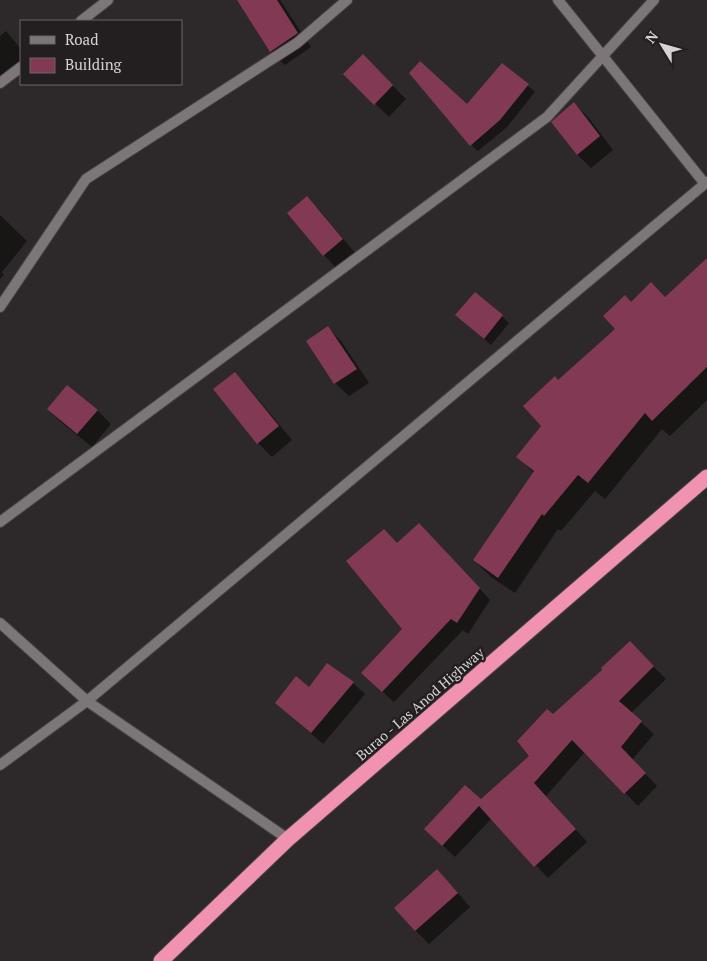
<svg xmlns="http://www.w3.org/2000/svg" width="707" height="961" font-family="'PT Serif',serif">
<rect width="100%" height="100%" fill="#2d2829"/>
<path fill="#0007" d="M 239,0 L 280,0 L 311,47 L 285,65 L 271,51 Z
M 6,31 L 21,49 L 21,63 L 0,80 L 0,36 Z
M 363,56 L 406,99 L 389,117 L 345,74 Z
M 503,65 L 535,92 L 507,127 L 478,151 L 471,145 L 468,106 Z
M 574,104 L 588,117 L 613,150 L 591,168 L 577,154 Z
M 307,198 L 321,212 L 355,253 L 337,269 L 324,255 Z
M 0,215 L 27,241 L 2,272 L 4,275 L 0,279 Z
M 707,260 L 707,400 L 670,436 L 662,429 L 605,499 L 595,491 L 561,531 L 558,529 L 515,593 L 491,577 L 474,560 L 534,473 L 518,457 L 543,426 L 558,382 L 617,329 L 631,303 L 666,298 Z
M 502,316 L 509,323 L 491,345 L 464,322 Z
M 328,328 L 341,341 L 369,383 L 349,396 L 335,383 Z
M 235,373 L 248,387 L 292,440 L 272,457 L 258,443 Z
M 48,409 L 97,410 L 111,424 L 92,447 L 62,423 Z
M 431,536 L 490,600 L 468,634 L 463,630 L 394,702 L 374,684 L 403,629 Z
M 630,643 L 666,679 L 631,713 L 654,734 L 632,760 L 657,786 L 638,806 L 585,752 L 546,796 L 587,842 L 548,878 L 492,818 L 455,857 L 438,841 L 531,756 L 553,716 L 604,670 Z
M 353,683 L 365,694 L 323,744 L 276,703 L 309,689 Z
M 451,885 L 470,907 L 429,944 L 415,930 Z"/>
<path fill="#823954" d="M 237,0 L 277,0 L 298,33 L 270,52 Z
M 363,54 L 393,85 L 374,105 L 343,74 Z
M 420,61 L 467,104 L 502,63 L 529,84 L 500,120 L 470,146 L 409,73 Z
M 574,102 L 600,136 L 577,155 L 551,122 Z
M 307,196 L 343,239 L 323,256 L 287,213 Z
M 707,258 L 707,367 L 652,421 L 645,413 L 588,483 L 578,475 L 544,516 L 542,514 L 498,578 L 473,560 L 534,471 L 516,457 L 541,426 L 523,406 L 555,376 L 558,380 L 615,329 L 603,316 L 625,295 L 631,302 L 651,282 L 665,297 Z
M 475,292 L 503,315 L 484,339 L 455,315 Z
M 328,326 L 357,369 L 334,384 L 306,341 Z
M 235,372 L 279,426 L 257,444 L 213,389 Z
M 67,385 L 98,410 L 77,434 L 47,409 Z
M 419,523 L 480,588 L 457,623 L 451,619 L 382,692 L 361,673 L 402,629 L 346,561 L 384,529 L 397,543 Z
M 630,641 L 654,666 L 619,701 L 642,721 L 621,747 L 646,773 L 624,794 L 572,740 L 534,783 L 576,829 L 534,867 L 479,806 L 442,846 L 424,829 L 465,785 L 481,799 L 529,756 L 517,741 L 547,709 L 553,714 L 602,670 L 601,668 Z
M 327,663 L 354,682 L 311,733 L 275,703 L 296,676 L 309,687 Z
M 437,869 L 458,893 L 415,931 L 394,908 Z"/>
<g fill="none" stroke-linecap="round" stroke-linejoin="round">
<g stroke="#474344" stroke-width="12">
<path id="street" d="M 558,0 L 705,184
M 81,21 L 108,0
M 0,83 L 21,67
M 0,307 L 86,179 L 297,43 L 347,0
M 0,522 L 547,117 L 654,0
M 0,623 L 87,701 L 288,839
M 0,765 L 87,701 L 707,182"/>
</g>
<g stroke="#474344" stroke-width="17">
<path id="highway" d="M 161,961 L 288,839 L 707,477"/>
</g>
<use href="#street" stroke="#7c7678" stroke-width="10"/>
<use href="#highway" stroke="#f192b1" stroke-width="15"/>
</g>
<g text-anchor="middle" stroke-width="5" stroke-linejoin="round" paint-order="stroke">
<g font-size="14" fill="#d7d3d4" stroke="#231f20">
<text transform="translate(420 704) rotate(-41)" y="5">Burao - Las Anod Highway</text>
</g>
</g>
<rect x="20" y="20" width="162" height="65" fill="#231f20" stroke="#6b6768"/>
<rect x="30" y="36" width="25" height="8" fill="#7c7678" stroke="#6b6768"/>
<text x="65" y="45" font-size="15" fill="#d7d3d4">Road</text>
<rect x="30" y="58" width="25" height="15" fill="#823954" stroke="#6b6768"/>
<text x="65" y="70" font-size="15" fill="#d7d3d4">Building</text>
<g transform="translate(662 45) rotate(307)" stroke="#231f20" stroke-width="4" paint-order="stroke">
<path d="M0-4L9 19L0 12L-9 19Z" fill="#d7d3d4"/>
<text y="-8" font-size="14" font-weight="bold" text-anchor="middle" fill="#d7d3d4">N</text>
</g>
</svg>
